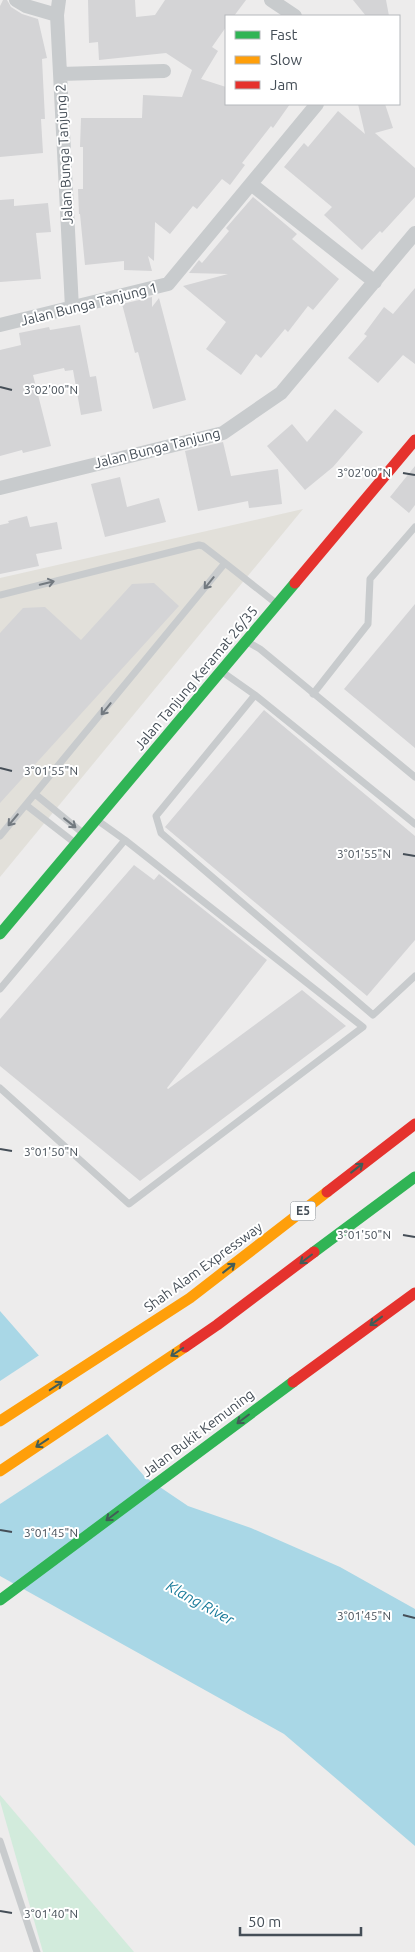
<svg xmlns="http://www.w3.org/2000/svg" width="415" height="1952" font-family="Ubuntu,sans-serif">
<rect width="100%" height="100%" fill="#edecec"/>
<path fill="#e2e0da" d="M 303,509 L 0,877 L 0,578 Z"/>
<path fill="#d2ebdc" d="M 0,1795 L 134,1952 L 43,1952 L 0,1801 Z"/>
<path fill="#a9d7e6" d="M 0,1311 L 145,1477 L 188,1506 L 251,1528 L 340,1567 L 415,1609 L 415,1846 L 284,1734 L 0,1576 Z"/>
<path fill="#edecec" d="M 41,1354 L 109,1433 L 0,1504 L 0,1381 Z"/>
<path fill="#d4d4d6" d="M 3,0 L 7,0 L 11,7 L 22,14 L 38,19 L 47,58 L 42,59 L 45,119 L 41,119 L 43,153 L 0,157 L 0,6 Z
M 88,0 L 135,0 L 136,17 L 155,15 L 165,0 L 246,0 L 234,16 L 226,16 L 226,27 L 212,47 L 218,51 L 201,79 L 226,87 L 226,104 L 290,104 L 273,128 L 271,126 L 242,163 L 245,165 L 230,185 L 222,179 L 197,209 L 193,206 L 170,234 L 155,222 L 154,261 L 148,256 L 152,271 L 124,270 L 124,261 L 85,265 L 80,214 L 79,214 L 78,189 L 83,189 L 83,147 L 80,147 L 81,118 L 142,118 L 143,95 L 182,97 L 192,70 L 166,53 L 99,60 L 98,42 L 89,43 Z
M 353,0 L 386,0 L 389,16 L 366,16 Z
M 358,104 L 385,104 L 393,128 L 375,133 L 415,168 L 415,197 L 382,233 L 380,231 L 362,250 L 324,215 L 332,207 L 284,167 L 304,143 L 308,147 L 338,111 L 365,134 Z
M 253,197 L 297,234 L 292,239 L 339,279 L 313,310 L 308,306 L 288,332 L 285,329 L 261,358 L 256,354 L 241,375 L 206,349 L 226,322 L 183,286 L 228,274 L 189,273 L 199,260 L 202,263 L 229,231 L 226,228 Z
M 14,199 L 14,206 L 48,203 L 51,232 L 36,233 L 41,279 L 0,282 L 0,200 Z
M 415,288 L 415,364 L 403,355 L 378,383 L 348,358 L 367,336 L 364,334 L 384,307 L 393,314 Z
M 152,297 L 152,307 L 159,298 L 186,400 L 153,409 L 138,352 L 135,353 L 122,304 Z
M 80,325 L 90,377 L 96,376 L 102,411 L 81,415 L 73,370 L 65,371 L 64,368 L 33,375 L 51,446 L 23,453 L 22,450 L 0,456 L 0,350 L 21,345 L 19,333 L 49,327 L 50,330 Z
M 335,409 L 363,432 L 333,467 L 305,490 L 267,446 L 292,424 L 307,442 Z
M 223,442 L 231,476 L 278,469 L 282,504 L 249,508 L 248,501 L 198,511 L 185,451 Z
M 415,466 L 415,505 L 409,513 L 390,497 Z
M 120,477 L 127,507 L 159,498 L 166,522 L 105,537 L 91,484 Z
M 27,516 L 30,527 L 57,522 L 62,549 L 36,554 L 39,566 L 0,574 L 0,525 L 9,523 L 8,521 Z
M 154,583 L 179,606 L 0,803 L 0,633 L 23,608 L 45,607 L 81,640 L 132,584 Z
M 415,604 L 415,748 L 344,689 Z
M 264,710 L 415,836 L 415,940 L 367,996 L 165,827 Z
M 134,865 L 154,880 L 159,874 L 267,960 L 167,1088 L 168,1089 L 302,990 L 346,1026 L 140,1181 L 0,1066 L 0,1019 Z"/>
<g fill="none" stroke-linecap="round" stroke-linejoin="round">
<path stroke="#c8cbcd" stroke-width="7" d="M 225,563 L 277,604
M 0,595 L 199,545 L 203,546 L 225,563 L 0,836
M 246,641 L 260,649 L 415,777
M 221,671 L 255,695
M 313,694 L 368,624 L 370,579 L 415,527
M 35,794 L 84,834
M 26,805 L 75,843
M 97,820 L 125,840
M 415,824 L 255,695 L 156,816 L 161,833 L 373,1015 L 415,976
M 0,989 L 125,840 L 363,1027 L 129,1204 L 0,1088
M 0,1841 L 37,1952"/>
<path stroke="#c8cbcd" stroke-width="14" d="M 16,0 L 26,6 L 57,15
M 59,0 L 57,15 L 72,308
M 271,0 L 295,16
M 60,74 L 164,71
M 251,184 L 375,282
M 0,325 L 168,284 L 317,104
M 0,488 L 223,433 L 281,393 L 415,233"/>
<path stroke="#30b455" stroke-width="11" d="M 0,934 L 295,583
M 314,1252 L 415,1177
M 0,1600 L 293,1382"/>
<path stroke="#ff9f0a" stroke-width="11" d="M 0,1421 L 190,1298 L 327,1192
M 0,1471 L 185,1347"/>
<path stroke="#e5322d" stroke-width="11" d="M 295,583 L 415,440
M 327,1192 L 415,1124
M 185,1347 L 217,1325 L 314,1252
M 293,1382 L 415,1293"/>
</g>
<defs><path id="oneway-shaft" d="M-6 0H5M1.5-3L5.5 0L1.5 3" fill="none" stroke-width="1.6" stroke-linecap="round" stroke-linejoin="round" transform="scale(1.25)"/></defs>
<g stroke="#737a80">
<use href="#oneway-shaft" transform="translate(47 583) rotate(-14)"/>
<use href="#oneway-shaft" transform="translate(209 583) rotate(129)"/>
<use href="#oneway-shaft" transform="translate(106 709) rotate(129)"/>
<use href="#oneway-shaft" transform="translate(13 820) rotate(130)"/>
<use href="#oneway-shaft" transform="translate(70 823) rotate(38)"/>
</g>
<g stroke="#425d57">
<use href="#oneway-shaft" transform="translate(357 1168) rotate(-38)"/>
<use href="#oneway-shaft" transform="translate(306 1259) rotate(143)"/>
<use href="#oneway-shaft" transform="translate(229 1268) rotate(-38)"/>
<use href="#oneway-shaft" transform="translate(376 1321) rotate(144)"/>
<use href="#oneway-shaft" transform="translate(177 1352) rotate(146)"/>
<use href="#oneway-shaft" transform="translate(56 1386) rotate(-33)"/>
<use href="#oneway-shaft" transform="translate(243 1419) rotate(143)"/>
<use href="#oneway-shaft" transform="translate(42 1443) rotate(146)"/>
<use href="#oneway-shaft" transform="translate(112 1516) rotate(143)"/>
</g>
<path fill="none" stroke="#454e57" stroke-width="2" d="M 0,387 L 12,390M 403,473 L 415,475M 0,768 L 12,771M 403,854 L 415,856M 0,1149 L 12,1151M 403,1235 L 415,1237M 0,1530 L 12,1532M 403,1615 L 415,1618M 0,1911 L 12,1913"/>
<g text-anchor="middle" stroke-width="4" stroke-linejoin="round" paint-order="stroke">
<rect fill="#fff" stroke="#7d8389" stroke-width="1" x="290.5" y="1201.5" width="25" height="19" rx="4"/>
<g font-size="12" font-weight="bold" fill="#454e57">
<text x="303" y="1215">E5</text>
</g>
<g font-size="14" fill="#454e57" stroke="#fff">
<text transform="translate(64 154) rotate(-93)" y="5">Jalan Bunga Tanjung 2</text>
<text transform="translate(89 304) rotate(-14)" y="5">Jalan Bunga Tanjung 1</text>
<text transform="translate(157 448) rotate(-14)" y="5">Jalan Bunga Tanjung</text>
<text transform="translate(196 678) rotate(-50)" y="5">Jalan Tanjung Keramat 26/35</text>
<text transform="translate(203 1267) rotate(-36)" y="5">Shah Alam Expressway</text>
<text transform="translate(198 1433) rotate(-37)" y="5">Jalan Bukit Kemuning</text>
</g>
<g font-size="15" font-style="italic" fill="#177999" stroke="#fff">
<text transform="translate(200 1603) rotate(29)" y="5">Klang River</text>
</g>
</g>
<g font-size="12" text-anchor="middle" fill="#454e57" stroke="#fff" stroke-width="4" stroke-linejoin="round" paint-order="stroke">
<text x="51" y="394">3°02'00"N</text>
<text x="364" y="477">3°02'00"N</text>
<text x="51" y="775">3°01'55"N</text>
<text x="364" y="858">3°01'55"N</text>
<text x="51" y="1156">3°01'50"N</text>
<text x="364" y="1239">3°01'50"N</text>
<text x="51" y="1537">3°01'45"N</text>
<text x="364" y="1620">3°01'45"N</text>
<text x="51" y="1918">3°01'40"N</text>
</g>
<rect x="225" y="15" width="175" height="90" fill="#ffffff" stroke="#b5b8bc"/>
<rect x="235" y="31" width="25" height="8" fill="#30b455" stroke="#b5b8bc"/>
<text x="270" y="40" font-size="15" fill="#454e57">Fast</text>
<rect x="235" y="56" width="25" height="8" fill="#ff9f0a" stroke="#b5b8bc"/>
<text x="270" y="65" font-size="15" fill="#454e57">Slow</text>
<rect x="235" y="81" width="25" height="8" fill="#e5322d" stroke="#b5b8bc"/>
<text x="270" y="90" font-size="15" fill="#454e57">Jam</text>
<path d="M240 1927v8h121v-8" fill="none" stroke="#454e57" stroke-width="2.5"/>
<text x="248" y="1927" font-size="15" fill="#454e57" stroke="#ffffff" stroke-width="4" paint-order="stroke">50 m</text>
</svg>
